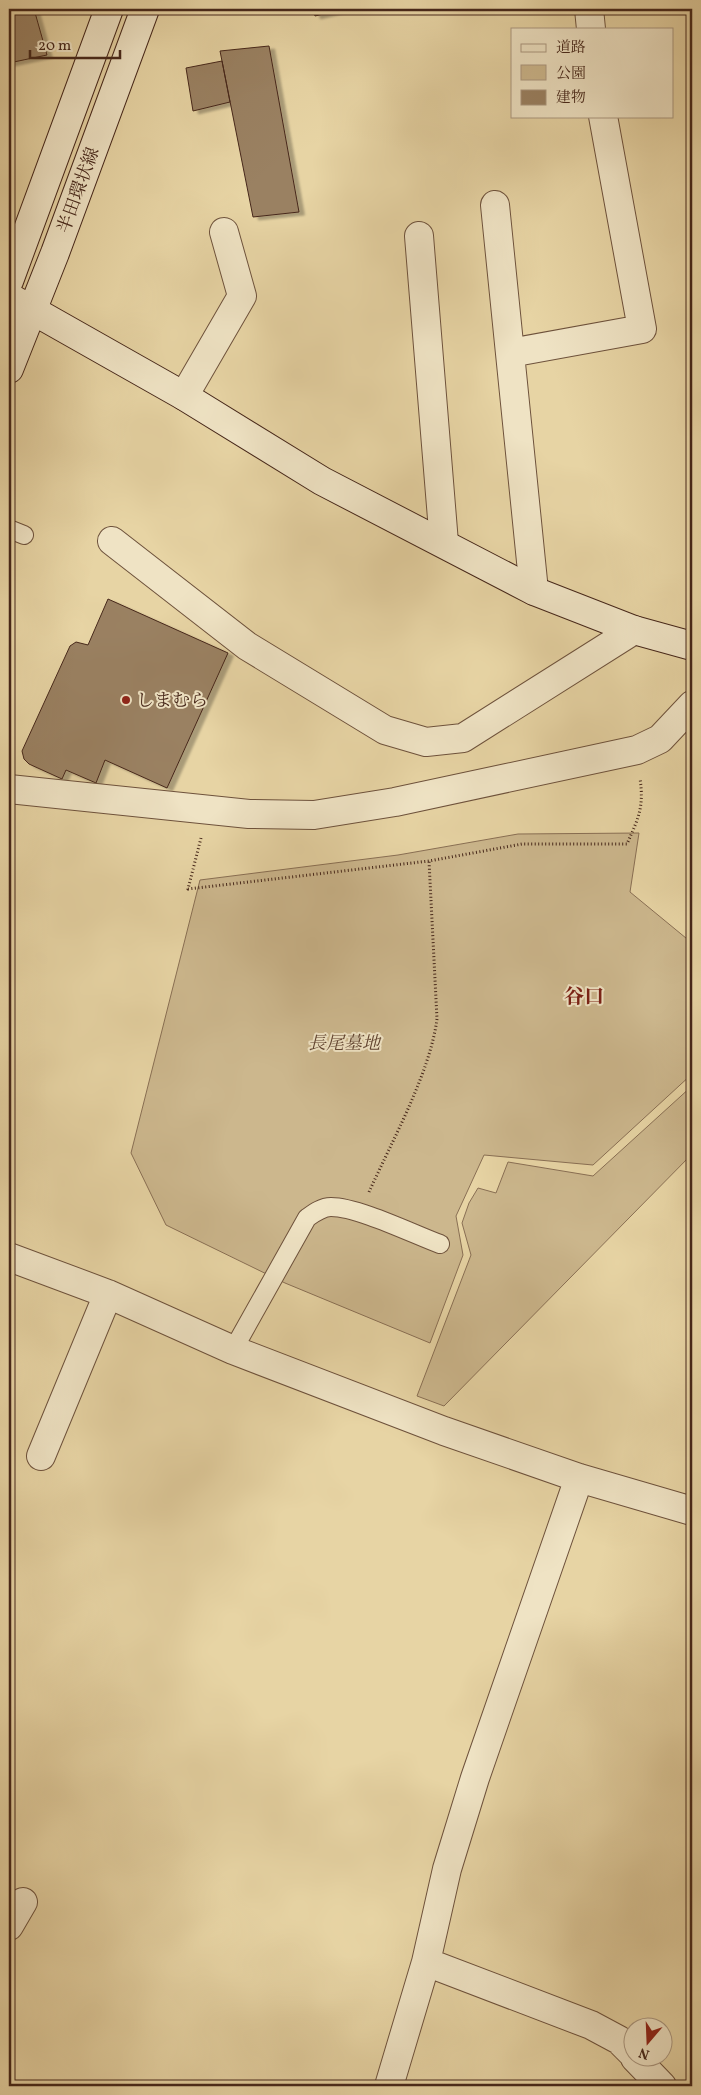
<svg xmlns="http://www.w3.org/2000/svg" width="701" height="2095" font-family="Vollkorn,'Noto Serif JP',serif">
<defs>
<filter id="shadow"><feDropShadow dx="5.5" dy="3" stdDeviation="1" flood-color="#0004"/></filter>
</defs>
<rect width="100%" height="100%" fill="#e7d4a4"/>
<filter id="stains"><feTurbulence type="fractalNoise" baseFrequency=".004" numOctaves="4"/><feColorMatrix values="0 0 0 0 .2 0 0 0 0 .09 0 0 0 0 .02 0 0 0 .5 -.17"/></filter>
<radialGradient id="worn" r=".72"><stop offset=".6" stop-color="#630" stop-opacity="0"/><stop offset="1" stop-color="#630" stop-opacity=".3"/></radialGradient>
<path fill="#ccb78d" stroke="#896f54" d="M 639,833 L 630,892 L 692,943 L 692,1074 L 593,1165 L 484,1155 L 456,1216 L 463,1255 L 430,1343 L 285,1283 L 166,1225 L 131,1153 L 200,880 L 398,855 L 518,834 Z
M 692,1086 L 692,1154 L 444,1406 L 417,1396 L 471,1255 L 462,1223 L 469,1203 L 478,1188 L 496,1193 L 508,1162 L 593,1176 Z"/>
<path fill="#9a8162" stroke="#46271a" filter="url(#shadow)" d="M 34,9 L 47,55 L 9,63 L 9,13 Z
M 313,9 L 344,9 L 315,16 Z
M 269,46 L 299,212 L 253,217 L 220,51 Z
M 222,61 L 230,102 L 193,111 L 186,68 Z
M 108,599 L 228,653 L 167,788 L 105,760 L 96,783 L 66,770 L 62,779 L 29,764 L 24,759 L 22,751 L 70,646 L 76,642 L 88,645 Z"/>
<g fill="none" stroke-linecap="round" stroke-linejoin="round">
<g stroke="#6e523c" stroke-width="20">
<path id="lane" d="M 9,529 L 24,535
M 233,1350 L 307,1218 C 314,1213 322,1207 331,1207 C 358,1207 413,1234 440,1244"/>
</g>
<g stroke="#6e523c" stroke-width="30">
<path id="street" d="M 589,9 L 591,29
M 495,205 L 534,591
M 419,236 L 444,543
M 510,353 L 642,329 L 603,116
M 184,396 L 242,296 L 224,232
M 112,541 L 247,646 L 385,730 L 426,742 L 463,738 L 634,630
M 9,789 L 249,814 L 314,815 L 395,802 L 637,750 L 660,739 L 692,705
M 9,1257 L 108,1294 L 233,1350 L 444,1431 L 579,1478 L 692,1511
M 41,1456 L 108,1294
M 9,1926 L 23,1902
M 426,1962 L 591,2025 L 619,2040 L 634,2055
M 635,2058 L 662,2086
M 389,2086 L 426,1962 L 447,1869 L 475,1778 L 579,1478"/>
</g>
<g stroke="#46271a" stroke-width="30">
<path id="secondary" d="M 9,281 L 109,9
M 9,297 L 184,396 L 322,481 L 534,591 L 634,630 L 692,646
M 9,369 L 55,253 L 145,9"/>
</g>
<path stroke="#46271a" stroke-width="3" stroke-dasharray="1 2.5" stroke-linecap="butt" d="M 201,838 L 188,889 L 429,861 L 522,844 L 627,844 C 639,817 644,807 640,778
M 369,1192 C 392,1141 430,1073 437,1019 L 429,861"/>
<use href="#lane" stroke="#efe3c4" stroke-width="18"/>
<use href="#street" stroke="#efe3c4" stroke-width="28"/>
<use href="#secondary" stroke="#efe3c4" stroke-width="28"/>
</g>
<circle fill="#8f2418" stroke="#efe3c4" stroke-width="2" cx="126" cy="700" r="5"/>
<g text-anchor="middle" stroke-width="4" stroke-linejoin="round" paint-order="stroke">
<g font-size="18" fill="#46271a" stroke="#efe3c4">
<text transform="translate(78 190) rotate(-70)" y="6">半田環状線</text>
</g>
<g font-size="18" fill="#46271a" stroke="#efe3c4" text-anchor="start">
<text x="136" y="706">しまむら</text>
</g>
<g font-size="18" font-style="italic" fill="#614431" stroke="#efe3c4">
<text x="344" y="1049">長尾墓地</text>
</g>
<g font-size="20" font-weight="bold" fill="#7a1f14" stroke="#efe3c4">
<text x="584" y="1003">谷口</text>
</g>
</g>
<rect width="701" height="2095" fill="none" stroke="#e7d4a4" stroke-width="30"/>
<rect x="10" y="10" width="681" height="2075" fill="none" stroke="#46271a" stroke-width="2.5"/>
<rect x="15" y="15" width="671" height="2065" fill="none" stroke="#46271a"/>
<rect x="511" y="28" width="162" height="90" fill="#efe3c4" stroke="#ab9880"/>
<rect x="521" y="44" width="25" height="8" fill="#efe3c4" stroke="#ab9880"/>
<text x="556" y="52" font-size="15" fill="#46271a">道路</text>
<rect x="521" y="65" width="25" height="15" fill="#ccb78d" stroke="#ab9880"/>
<text x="556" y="78" font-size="15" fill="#46271a">公園</text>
<rect x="521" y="90" width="25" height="15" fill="#9a8162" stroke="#ab9880"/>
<text x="556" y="102" font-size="15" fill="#46271a">建物</text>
<g transform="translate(648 2042) rotate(199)"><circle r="24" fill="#efe3c4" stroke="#ab9880"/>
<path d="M0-4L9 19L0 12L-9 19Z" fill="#8f2418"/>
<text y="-8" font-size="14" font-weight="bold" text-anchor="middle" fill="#46271a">N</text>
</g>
<path d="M30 50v8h90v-8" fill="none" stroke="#46271a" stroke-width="2.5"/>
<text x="38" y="50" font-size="15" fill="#46271a" stroke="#efe3c4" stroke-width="4" paint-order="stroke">20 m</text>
<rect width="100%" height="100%" filter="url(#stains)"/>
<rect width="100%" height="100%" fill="url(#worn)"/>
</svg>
